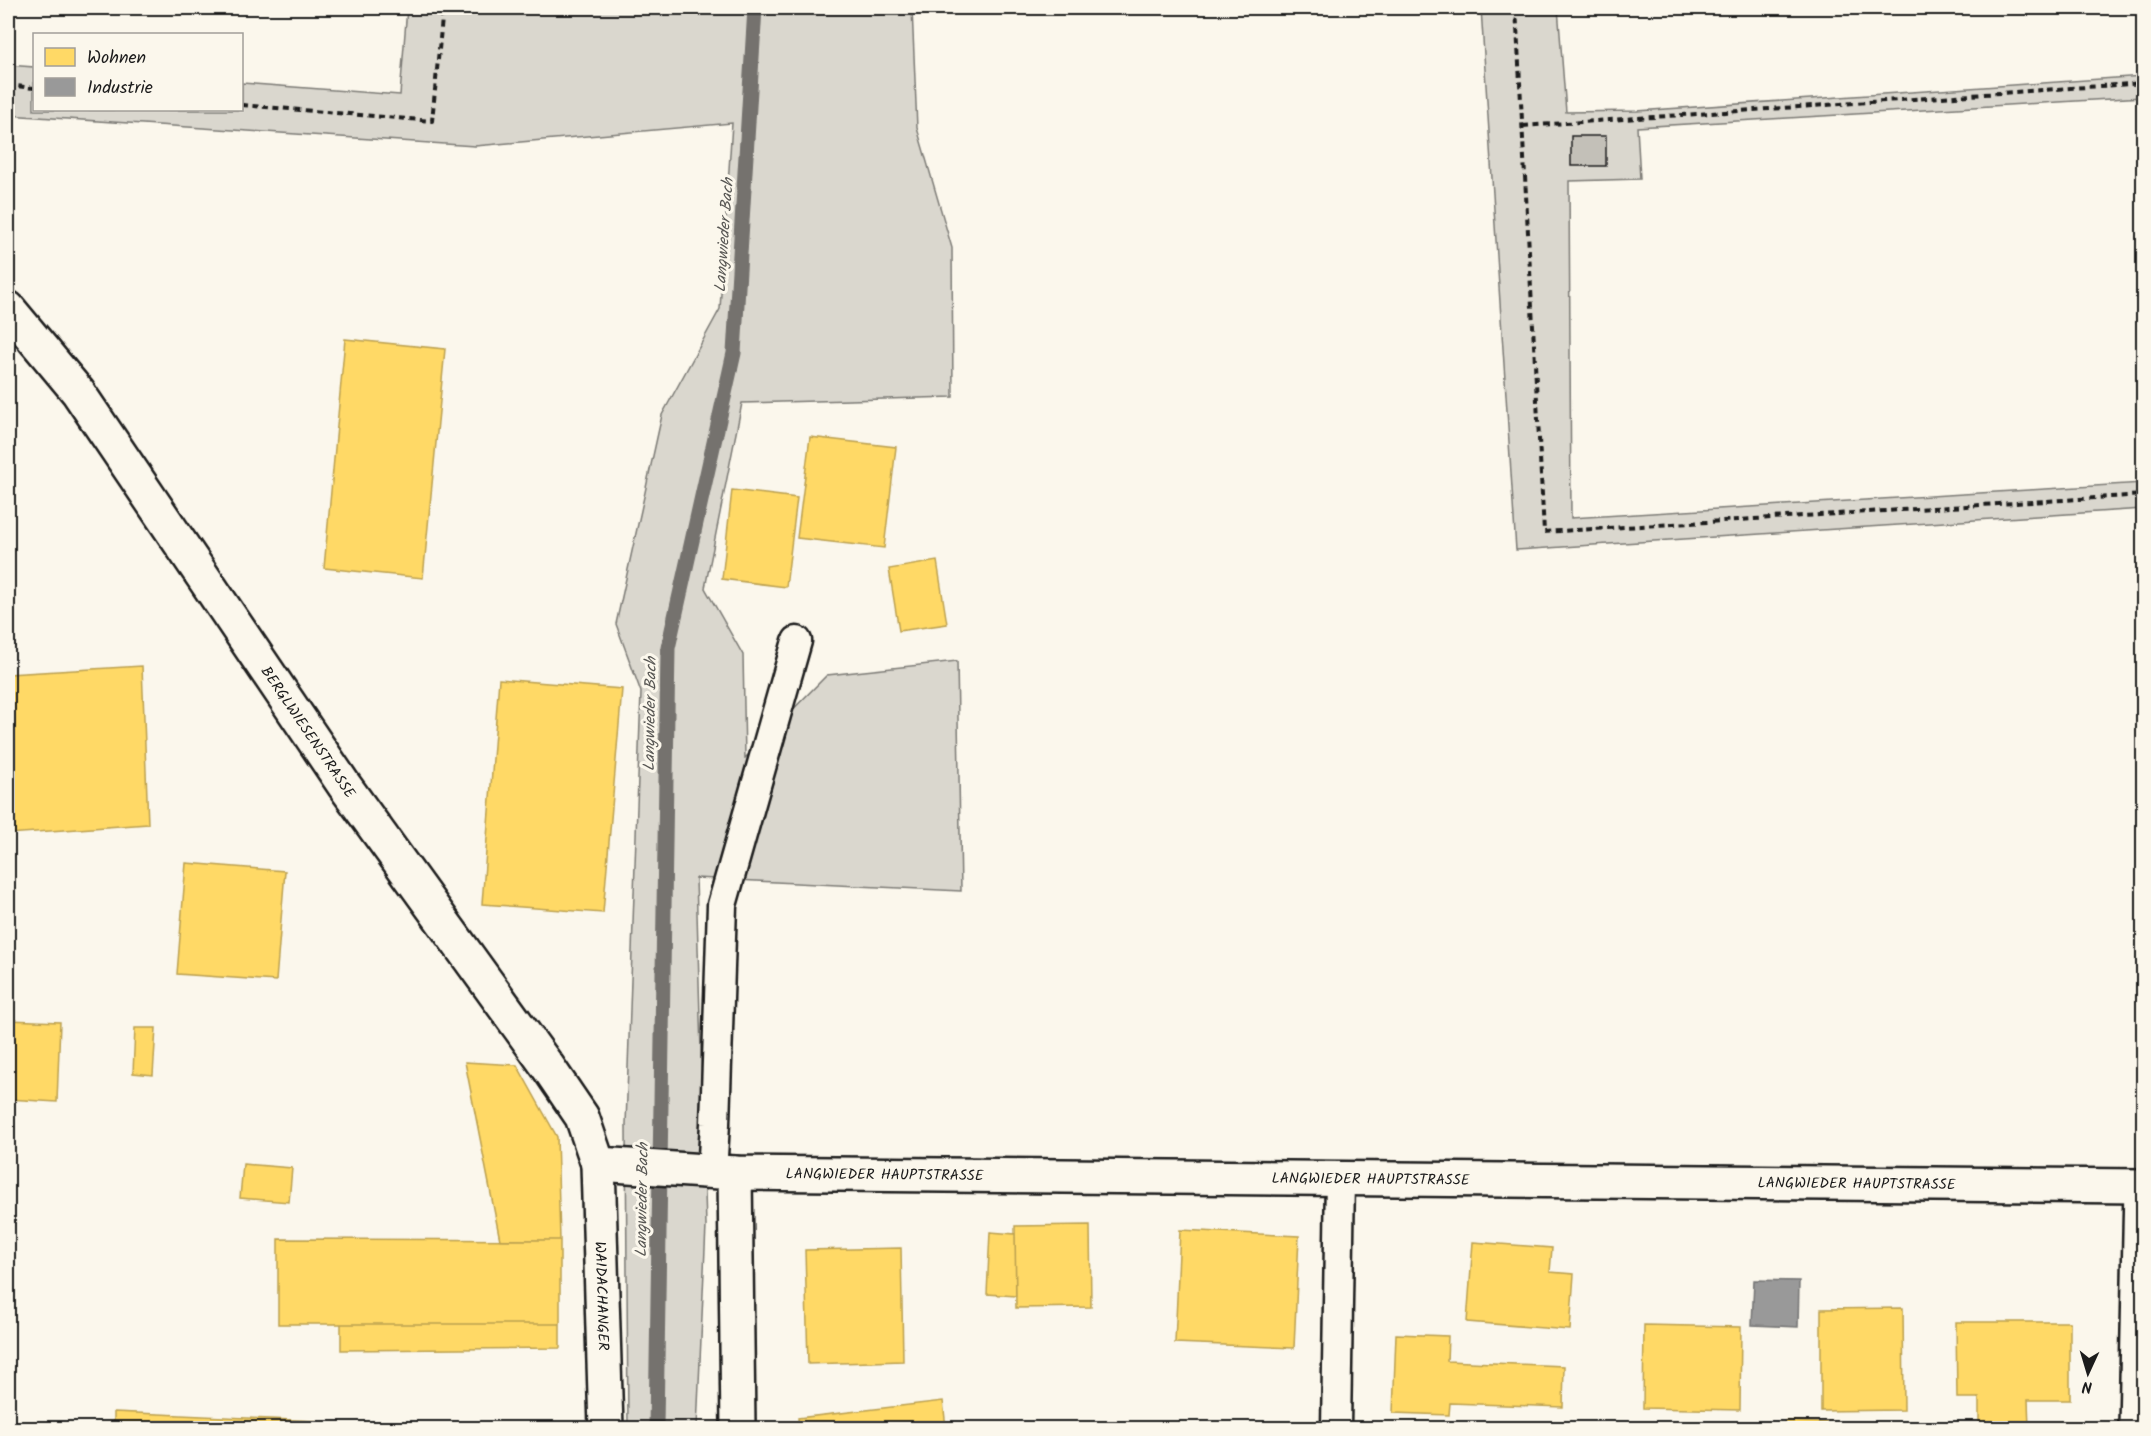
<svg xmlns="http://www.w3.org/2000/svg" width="2151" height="1436" font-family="Kalam,sans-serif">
<rect width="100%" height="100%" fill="#fbf7ec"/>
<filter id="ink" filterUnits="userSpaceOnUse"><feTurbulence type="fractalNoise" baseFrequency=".0167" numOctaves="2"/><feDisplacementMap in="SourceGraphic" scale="12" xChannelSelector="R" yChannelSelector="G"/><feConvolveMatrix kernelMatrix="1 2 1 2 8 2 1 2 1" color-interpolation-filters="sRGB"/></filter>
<g filter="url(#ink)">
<path fill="#dad7ce" stroke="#7b7a75" stroke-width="1.5" d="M 407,8 L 912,8 L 917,128 L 952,248 L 953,397 L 742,403 L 705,588 L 743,655 L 745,758 L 827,675 L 957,661 L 961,891 L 696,878 L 706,1226 L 697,1428 L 628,1428 L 626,1125 L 641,692 L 616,624 L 662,415 L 720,309 L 732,123 L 475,146 L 8,115 L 8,65 L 34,67 L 34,110 L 242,110 L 242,83 L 400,95 Z
M 1481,8 L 1558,8 L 1566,112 L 1637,111 L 2143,76 L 2143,97 L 1637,127 L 1640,179 L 1569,181 L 1571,518 L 2143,483 L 2143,509 L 1516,550 Z"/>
<path fill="#ffd966" stroke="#bba050" stroke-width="1.5" d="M 345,339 L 445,349 L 423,578 L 324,568 Z
M 810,437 L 896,447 L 884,548 L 797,538 Z
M 732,490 L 797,498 L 786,587 L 722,579 Z
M 937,561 L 947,624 L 899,631 L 889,569 Z
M 142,666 L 148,824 L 8,834 L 8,674 Z
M 499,679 L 622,689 L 603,913 L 482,904 Z
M 186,863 L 285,871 L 276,981 L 177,974 Z
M 8,1020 L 60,1022 L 57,1102 L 8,1099 Z
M 135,1028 L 156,1028 L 153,1075 L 133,1073 Z
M 465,1062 L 517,1065 L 557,1137 L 560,1240 L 500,1240 Z
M 243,1164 L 292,1168 L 289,1202 L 240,1198 Z
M 1090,1225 L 1091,1307 L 1016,1308 L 1015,1226 Z
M 1180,1230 L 1299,1236 L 1294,1348 L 1175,1343 Z
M 990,1232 L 1015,1234 L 1016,1296 L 987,1294 Z
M 278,1239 L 560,1240 L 560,1324 L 278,1324 Z
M 1473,1242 L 1552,1248 L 1550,1272 L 1574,1274 L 1570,1330 L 1467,1322 Z
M 901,1248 L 903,1361 L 808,1364 L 805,1250 Z
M 1903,1308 L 1904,1410 L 1821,1411 L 1821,1309 Z
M 1956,1322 L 2070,1322 L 2070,1400 L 2028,1400 L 2029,1428 L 1979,1428 L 1979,1398 L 1957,1398 Z
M 341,1324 L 560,1324 L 560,1348 L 341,1350 Z
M 1644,1325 L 1741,1327 L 1740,1410 L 1643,1408 Z
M 1396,1334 L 1448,1336 L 1447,1361 L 1564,1366 L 1563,1407 L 1450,1403 L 1449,1415 L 1393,1413 Z
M 943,1401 L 946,1428 L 799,1428 L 798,1418 Z
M 114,1412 L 316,1421 L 316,1428 L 114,1428 Z
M 1785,1421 L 1834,1423 L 1834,1428 L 1785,1428 Z"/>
<path fill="#999" stroke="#747474" stroke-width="1.5" d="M 1754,1280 L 1799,1281 L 1798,1327 L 1752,1325 Z"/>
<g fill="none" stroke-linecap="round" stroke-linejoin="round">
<path stroke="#74726e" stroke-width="15" d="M 656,1428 L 668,648 L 734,353 L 755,8"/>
</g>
<path fill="#c3c0b8" stroke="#1c1c1c" stroke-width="1.5" d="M 1571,136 L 1606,136 L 1606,166 L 1571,166 Z"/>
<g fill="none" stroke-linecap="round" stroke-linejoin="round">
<g stroke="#1c1c1c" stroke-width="33">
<path id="service" d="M 712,1172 L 715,1124 L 722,905 L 797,641
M 1336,1428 L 1340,1178"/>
</g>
<g stroke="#1c1c1c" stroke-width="38">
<g id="minor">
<path id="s1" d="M 598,1164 L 606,1428"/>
<path d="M 735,1173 L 738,1428"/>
<path d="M 2136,1428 L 2141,1186"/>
</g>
</g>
<g stroke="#1c1c1c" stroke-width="38">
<g id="tertiary">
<path id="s2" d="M 8,308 L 78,392 L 344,785 L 548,1067 L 582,1117 L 598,1164 L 735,1173 L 2144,1186"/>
</g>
</g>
<path stroke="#1c1c1c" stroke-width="4" stroke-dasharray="6 4.5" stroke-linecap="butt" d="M 1516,8 L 1544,532 L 2144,495
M 8,85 L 34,88
M 242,105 L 432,121 L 443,8
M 1523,126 L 2144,83"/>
<use href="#service" stroke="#fbf7ec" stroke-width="28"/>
<use href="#minor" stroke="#fbf7ec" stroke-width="33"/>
<use href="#tertiary" stroke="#fbf7ec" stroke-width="33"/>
</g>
</g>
<g text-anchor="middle" stroke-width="6" stroke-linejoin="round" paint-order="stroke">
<g font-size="15" fill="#1c1c1c" stroke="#fbf7ec">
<text dy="5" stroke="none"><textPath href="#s2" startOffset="520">BERGLWIESENSTRASSE</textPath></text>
<text dy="5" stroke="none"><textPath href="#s2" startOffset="1329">LANGWIEDER HAUPTSTRASSE</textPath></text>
<text dy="5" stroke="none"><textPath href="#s2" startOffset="1815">LANGWIEDER HAUPTSTRASSE</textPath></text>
<text dy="5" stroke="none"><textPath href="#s2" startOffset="2301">LANGWIEDER HAUPTSTRASSE</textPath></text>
<text dy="5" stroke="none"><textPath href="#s1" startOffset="132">WAIDACHANGER</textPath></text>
</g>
<g font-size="16" font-style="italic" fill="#575653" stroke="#fbf7ec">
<text transform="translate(723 235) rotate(-86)" y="6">Langwieder Bach</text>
<text transform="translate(649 714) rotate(-89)" y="6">Langwieder Bach</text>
<text transform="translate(641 1200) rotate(-89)" y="6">Langwieder Bach</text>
</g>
</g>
<rect width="2151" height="1436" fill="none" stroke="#fbf7ec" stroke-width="30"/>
<rect x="15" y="15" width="2121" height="1406" fill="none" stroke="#1c1c1c" stroke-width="2" filter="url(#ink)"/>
<rect x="33" y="33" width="210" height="78" fill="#fbf7ec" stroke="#a29f99" stroke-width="1.5"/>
<rect x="45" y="48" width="30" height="18" fill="#ffd966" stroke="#a29f99" stroke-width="1.5"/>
<text x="87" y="63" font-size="18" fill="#1c1c1c">Wohnen</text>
<rect x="45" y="78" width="30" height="18" fill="#999999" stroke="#a29f99" stroke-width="1.5"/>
<text x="87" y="93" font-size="18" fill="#1c1c1c">Industrie</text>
<g transform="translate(2088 1373) rotate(184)" stroke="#fbf7ec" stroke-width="4.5" paint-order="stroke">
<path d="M0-4.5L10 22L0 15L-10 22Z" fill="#1c1c1c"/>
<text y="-9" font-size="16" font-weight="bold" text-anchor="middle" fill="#1c1c1c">N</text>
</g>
</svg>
